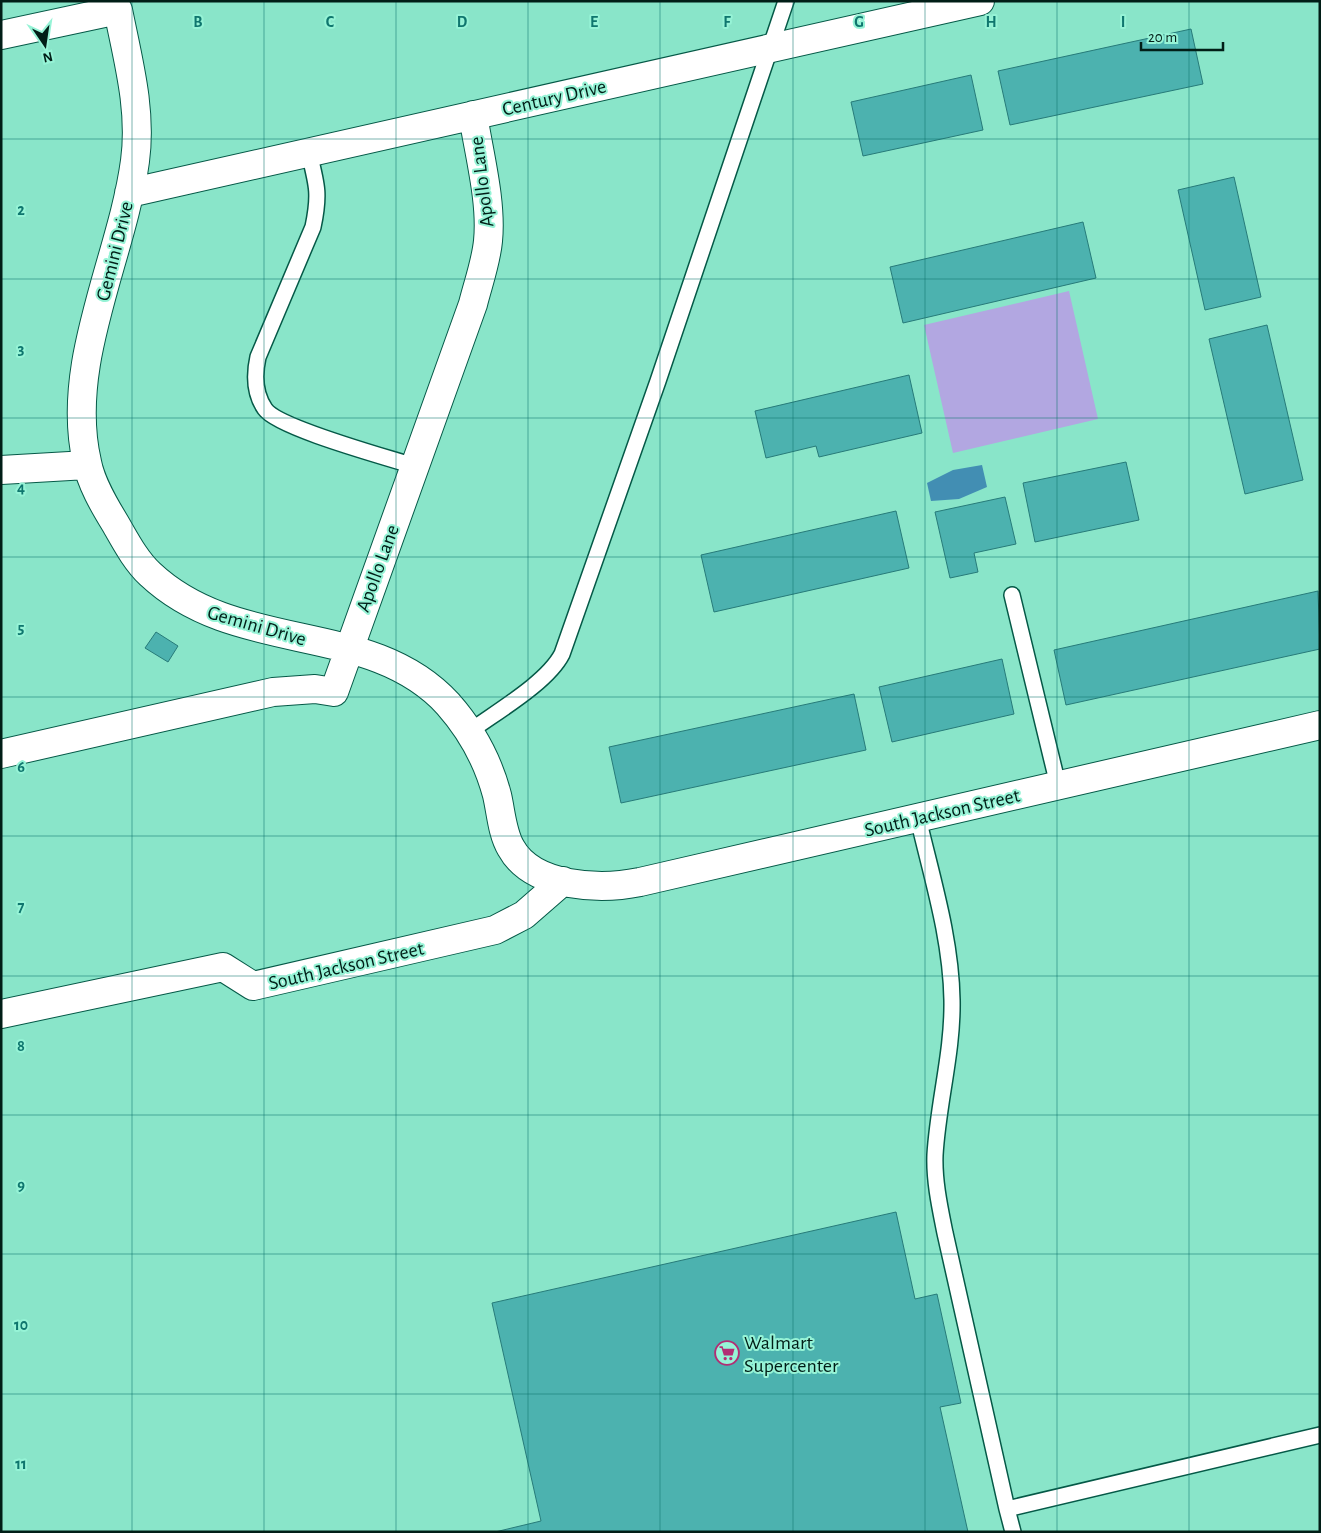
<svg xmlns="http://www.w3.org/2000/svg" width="1321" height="1533" font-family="'Alegreya Sans',sans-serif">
<rect width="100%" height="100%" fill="#89e5c9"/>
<path fill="#b2a7e1" d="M 1069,291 L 1098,419 L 953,453 L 924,325 Z"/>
<path fill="#428eb3" d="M 982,465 L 987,487 L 959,499 L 931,501 L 927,483 L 953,470 Z"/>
<path fill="#4cb2af" stroke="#277b79" d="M 1191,29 L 1203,84 L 1010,125 L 998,71 Z
M 971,75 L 983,130 L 863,156 L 851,102 Z
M 1234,177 L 1261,297 L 1205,310 L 1178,190 Z
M 1083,222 L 1096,278 L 903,323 L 890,267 Z
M 1267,325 L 1303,480 L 1245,494 L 1209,339 Z
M 909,375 L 922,433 L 819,457 L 816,446 L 766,458 L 755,411 Z
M 1126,462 L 1139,520 L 1035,542 L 1023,483 Z
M 1005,497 L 1016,544 L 974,553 L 978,572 L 950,578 L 935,512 Z
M 896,511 L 909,568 L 714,612 L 701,555 Z
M 1318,591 L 1320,649 L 1066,705 L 1054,650 Z
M 156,632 L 178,646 L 168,662 L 145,648 Z
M 1002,659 L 1014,714 L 892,742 L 879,687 Z
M 854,694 L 866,750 L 621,803 L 609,747 Z
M 896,1212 L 915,1299 L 937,1294 L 961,1403 L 940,1407 L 968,1532 L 495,1532 L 541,1521 L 492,1303 Z"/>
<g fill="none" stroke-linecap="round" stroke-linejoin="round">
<g stroke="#055947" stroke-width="18">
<path id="lane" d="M 309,153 C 317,185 320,194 313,227 L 258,357 C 254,375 254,393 265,409 C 278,428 386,457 414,466
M 1012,595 L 1058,785
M 469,732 C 496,712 547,683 562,654 L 658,381 L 786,1
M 918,818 C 932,878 951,938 952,1000 C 953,1052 938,1103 935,1155 C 934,1181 940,1208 945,1233 L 1007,1509
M 1013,1532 L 1007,1509 L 1320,1435"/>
</g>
<g stroke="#055947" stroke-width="30">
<path id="street" d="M 1,35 L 118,10 C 128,60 142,110 135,161 C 122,258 64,363 87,462 C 91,483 104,505 115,523 C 125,540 135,560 150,574 C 237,656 370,619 448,704 C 471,730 488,761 497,795 C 501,812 502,833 511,848 C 533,888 601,890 640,882 L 1320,725
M 129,193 L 980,1
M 1,470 L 87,465
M 1,754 L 273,692 L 315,689 L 334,692 L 473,304 C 478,284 486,262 488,241 C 492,202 479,154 473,115
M 1,1014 L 223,967 L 253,986 L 495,930 L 524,915 L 563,881"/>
</g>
<use href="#lane" stroke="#fff" stroke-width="15"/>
<use href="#street" stroke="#fff" stroke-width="28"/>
</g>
<path fill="none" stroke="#0f766e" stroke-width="1" stroke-opacity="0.55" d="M 132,1 L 132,1532M 264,1 L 264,1532M 396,1 L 396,1532M 528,1 L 528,1532M 660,1 L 660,1532M 793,1 L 793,1532M 925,1 L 925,1532M 1057,1 L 1057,1532M 1189,1 L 1189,1532M 1,139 L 1320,139M 1,279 L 1320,279M 1,418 L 1320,418M 1,557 L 1320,557M 1,697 L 1320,697M 1,836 L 1320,836M 1,976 L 1320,976M 1,1115 L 1320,1115M 1,1254 L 1320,1254M 1,1394 L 1320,1394"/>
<defs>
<g id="supermarket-ring" transform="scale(1.25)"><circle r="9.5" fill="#96f3d6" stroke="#b22d74" stroke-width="1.5"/><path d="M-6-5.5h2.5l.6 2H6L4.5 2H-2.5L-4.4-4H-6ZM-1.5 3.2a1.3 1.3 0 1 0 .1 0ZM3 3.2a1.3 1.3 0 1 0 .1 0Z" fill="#b22d74"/></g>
</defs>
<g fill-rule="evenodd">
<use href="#supermarket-ring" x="727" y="1353"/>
</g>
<g text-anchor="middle" stroke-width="4" stroke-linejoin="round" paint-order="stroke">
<g font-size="20" fill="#011e17" stroke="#96f3d6">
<text transform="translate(554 97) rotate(-13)" y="7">Century Drive</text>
<text transform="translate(481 182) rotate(-97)" y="7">Apollo Lane</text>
<text transform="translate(114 251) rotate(-76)" y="7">Gemini Drive</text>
<text transform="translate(377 568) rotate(-70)" y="7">Apollo Lane</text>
<text transform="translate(257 625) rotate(16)" y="7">Gemini Drive</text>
<text transform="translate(942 812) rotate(-13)" y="7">South Jackson Street</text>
<text transform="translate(346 965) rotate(-13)" y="7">South Jackson Street</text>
</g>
<g font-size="20" fill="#011e17" stroke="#96f3d6" text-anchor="start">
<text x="744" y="1349">Walmart<tspan x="744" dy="23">Supercenter</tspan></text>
</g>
</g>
<g font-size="16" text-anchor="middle" font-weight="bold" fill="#0f766e" stroke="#96f3d6" stroke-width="4" stroke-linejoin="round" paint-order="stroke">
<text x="198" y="27">B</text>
<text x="330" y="27">C</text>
<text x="462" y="27">D</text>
<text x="594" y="27">E</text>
<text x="727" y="27">F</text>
<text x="859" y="27">G</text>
<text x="991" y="27">H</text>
<text x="1123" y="27">I</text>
<text x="21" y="215">2</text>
<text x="21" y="354">3</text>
<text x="21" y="493">4</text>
<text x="21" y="633">5</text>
<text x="21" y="772">6</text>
<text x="21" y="912">7</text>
<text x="21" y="1051">8</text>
<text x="21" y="1190">9</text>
<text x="21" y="1330">10</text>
<text x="21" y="1469">11</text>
</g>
<rect width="1321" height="1533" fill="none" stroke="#011e17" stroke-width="5"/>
<g transform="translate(45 45) rotate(167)" stroke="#96f3d6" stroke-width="4" paint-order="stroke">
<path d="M0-4L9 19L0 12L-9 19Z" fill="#011e17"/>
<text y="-8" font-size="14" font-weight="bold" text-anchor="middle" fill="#011e17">N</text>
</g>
<path d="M1141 42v8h82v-8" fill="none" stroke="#011e17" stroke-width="2.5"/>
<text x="1148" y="42" font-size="15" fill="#011e17" stroke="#96f3d6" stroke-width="4" paint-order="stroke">20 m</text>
</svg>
